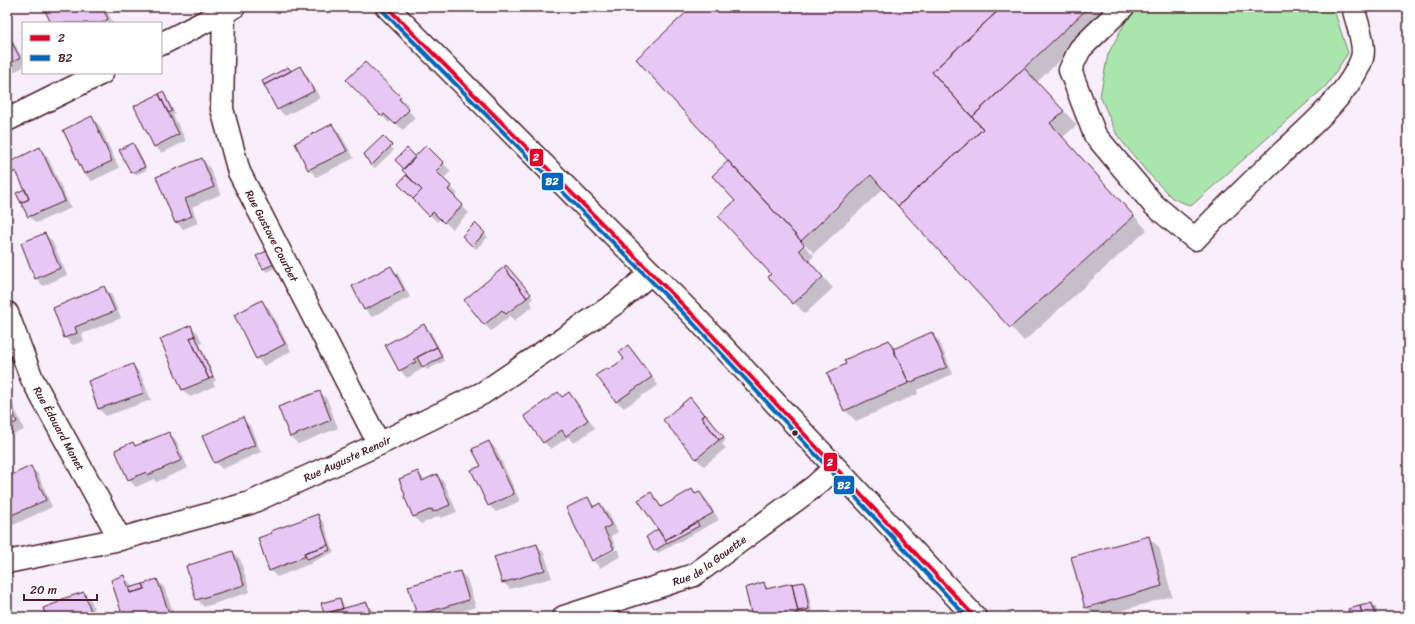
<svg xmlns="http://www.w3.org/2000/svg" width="1415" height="624" font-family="Sriracha,sans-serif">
<rect width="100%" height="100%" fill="#f8eefc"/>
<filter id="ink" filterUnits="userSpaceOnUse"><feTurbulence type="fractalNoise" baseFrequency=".025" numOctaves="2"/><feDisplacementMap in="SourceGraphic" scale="8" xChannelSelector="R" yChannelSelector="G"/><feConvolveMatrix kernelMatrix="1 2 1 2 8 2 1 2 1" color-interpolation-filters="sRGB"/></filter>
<g filter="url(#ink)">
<path fill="#a9e6ad" stroke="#7a826c" d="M 1140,7 L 1333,7 L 1348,53 L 1326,86 L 1191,206 L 1172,198 L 1146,171 L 1117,135 L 1100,96 L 1108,54 L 1127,19 Z"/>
<path fill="#0003" fill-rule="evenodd" d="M 56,7 L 61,11 L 69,7 L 105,7 L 113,23 L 52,23 Z
M 693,7 L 1117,7 L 1037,82 L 1077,125 L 1063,137 L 1147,230 L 1024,341 L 884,188 L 814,253 L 804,243 L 803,244 L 814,256 L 809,261 L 833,288 L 805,314 L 770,277 L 773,274 L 736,201 L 734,168 L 735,167 Z
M 7,30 L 23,59 L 23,67 L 7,76 Z
M 365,63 L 408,105 L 405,107 L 415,118 L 403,130 L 392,120 L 389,123 L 348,80 Z
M 300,67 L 307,75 L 320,98 L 285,116 L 278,109 L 288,68 L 292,72 Z
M 162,92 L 166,96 L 175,114 L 173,115 L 186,141 L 162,153 L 154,146 Z
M 91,117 L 99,125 L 119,168 L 92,181 L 85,174 Z
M 332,125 L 339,132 L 354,158 L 316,177 L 309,169 L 296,143 Z
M 383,138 L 394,150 L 375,168 L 371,165 Z
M 133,144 L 136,147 L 147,170 L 135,175 L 132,172 Z
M 426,147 L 451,171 L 443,179 L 458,194 L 454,198 L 469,213 L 452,229 L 441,218 L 437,222 L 416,200 L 420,187 L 416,158 Z
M 40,149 L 47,156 L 71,208 L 36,223 L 29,216 L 26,190 L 21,179 L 14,172 Z
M 202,159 L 209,167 L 221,194 L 192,207 L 198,223 L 183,229 L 176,222 L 158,178 Z
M 475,225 L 488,237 L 476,249 L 463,236 Z
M 45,234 L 52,241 L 67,275 L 43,286 L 36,278 Z
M 273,254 L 279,266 L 267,272 L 264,269 L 258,257 Z
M 391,267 L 398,274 L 410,297 L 372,317 L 365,309 L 353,287 Z
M 510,270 L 533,298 L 530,301 L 533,306 L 514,321 L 510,316 L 491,331 L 484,324 Z
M 104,287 L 111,294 L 121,318 L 82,334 L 84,341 L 73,345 L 65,338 L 54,308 Z
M 261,301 L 269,308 L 291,351 L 264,366 L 257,358 Z
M 424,325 L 431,332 L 443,355 L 442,356 L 444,361 L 427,370 L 423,366 L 421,367 L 422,369 L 407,378 L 400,370 ZM 418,356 L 418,358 L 410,362 L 409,361 Z
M 190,326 L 198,333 L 202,343 L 200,344 L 216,381 L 213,382 L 215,386 L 190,397 L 183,390 L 161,339 Z
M 931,333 L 939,341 L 953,374 L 917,390 L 918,394 L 856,421 L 845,410 L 847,364 L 889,342 L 896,349 Z
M 628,346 L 635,353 L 658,385 L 624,408 L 616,401 L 608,371 L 625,359 Z
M 133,365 L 140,373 L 151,400 L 106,416 L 99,409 L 89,382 Z
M 320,392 L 327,399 L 338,428 L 298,444 L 290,436 Z
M 569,394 L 576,401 L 595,428 L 574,443 L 569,437 L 551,449 L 544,442 L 562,398 Z
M 7,398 L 13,404 L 24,430 L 7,437 Z
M 690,398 L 709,418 L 726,440 L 722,444 L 726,448 L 704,466 L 696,459 Z
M 243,419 L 250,426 L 261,452 L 222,469 L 215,462 Z
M 169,433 L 176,440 L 188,468 L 156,482 L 154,479 L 136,487 L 128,479 L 133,443 L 137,447 Z
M 489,442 L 496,449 L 520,501 L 496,512 L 489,505 L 482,466 Z
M 30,467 L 38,474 L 52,507 L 9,527 L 7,525 L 7,478 Z
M 418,472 L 425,480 L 437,475 L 444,482 L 457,512 L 441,518 L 439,516 L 421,524 L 414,517 L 405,497 L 407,496 Z
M 692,491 L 696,495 L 700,493 L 707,500 L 719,520 L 658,553 L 655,550 L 659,530 L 651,493 L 662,507 Z
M 587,498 L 595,507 L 600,504 L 607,511 L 618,532 L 611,536 L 616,547 L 594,559 L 594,561 L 617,549 L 621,556 L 600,568 L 593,560 L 567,509 Z
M 317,516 L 324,523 L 334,552 L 312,562 L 312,563 L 277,577 L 270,570 Z
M 1148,537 L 1159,547 L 1172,596 L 1100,617 L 1096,617 L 1086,607 Z
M 537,545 L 544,553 L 552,578 L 510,589 L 503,582 Z
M 233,552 L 240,559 L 250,592 L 204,607 L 197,599 Z
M 460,572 L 467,579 L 476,607 L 442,617 L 420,617 L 418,615 Z
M 124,577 L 131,584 L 133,588 L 157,580 L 164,587 L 175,617 L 124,617 Z
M 804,583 L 807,586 L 812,612 L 803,614 L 804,617 L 753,617 L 763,584 L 769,589 Z
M 84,593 L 91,600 L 97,617 L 48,617 Z
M 340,599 L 343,603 L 345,609 L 367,603 L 374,611 L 376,617 L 324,617 Z
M 1372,604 L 1376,607 L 1378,617 L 1351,617 Z"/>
<path fill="#e7c7f4" stroke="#4a1f2b" d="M 53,7 L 57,7 L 59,11 L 67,7 L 102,7 L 108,19 L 102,23 L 51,23 L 45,11 Z
M 692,7 L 1002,7 L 932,72 L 983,129 L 898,206 L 871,175 L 801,241 L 636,59 Z
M 1002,7 L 1086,7 L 1088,8 L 972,117 L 932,72 Z
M 7,33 L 20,58 L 7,65 Z
M 365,62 L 401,97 L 399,99 L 409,110 L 395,124 L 384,114 L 382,117 L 346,80 Z
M 300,66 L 314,91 L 277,110 L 264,85 Z
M 288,67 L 291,71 L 264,85 L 262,81 Z
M 1024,68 L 1064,111 L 1050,123 L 1134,216 L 1010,328 L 898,206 L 983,129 L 972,117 Z
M 163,91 L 172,111 L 168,113 L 159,94 Z
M 159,94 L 179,134 L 154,147 L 134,106 Z
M 92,116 L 112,161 L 84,174 L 63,130 Z
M 332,124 L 347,151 L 308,170 L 295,143 Z
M 383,136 L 392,145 L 371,166 L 364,154 Z
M 133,143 L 145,167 L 131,173 L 119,150 Z
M 426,145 L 444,163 L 436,171 L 451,186 L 448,190 L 463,205 L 444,223 L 433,212 L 429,216 L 413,199 L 422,190 L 402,170 Z
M 40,147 L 65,201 L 28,217 L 21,203 L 29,199 L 16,171 L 13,173 L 8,163 Z
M 407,148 L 416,157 L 404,169 L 395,160 Z
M 202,158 L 214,187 L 185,199 L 192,216 L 175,223 L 156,177 Z
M 728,161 L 801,241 L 804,245 L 799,250 L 823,277 L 793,304 L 768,277 L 771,274 L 718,216 L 735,201 L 712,176 Z
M 406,175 L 422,190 L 413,199 L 398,184 Z
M 25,189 L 29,199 L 21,203 L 16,193 Z
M 475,223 L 485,233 L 472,246 L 462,236 Z
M 45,233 L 60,268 L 35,279 L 21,243 Z
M 269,250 L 276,263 L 263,269 L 256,256 Z
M 506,265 L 531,294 L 527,298 L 504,267 Z
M 391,266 L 404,290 L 364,310 L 352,286 Z
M 504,267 L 527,298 L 506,314 L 502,310 L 484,325 L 464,300 Z
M 104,286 L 115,311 L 75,327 L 77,333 L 64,338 L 53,308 Z
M 262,300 L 285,344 L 256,359 L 234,315 Z
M 424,324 L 437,347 L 414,359 L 416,362 L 399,371 L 385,345 Z
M 191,325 L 195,336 L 190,338 L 209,379 L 182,390 L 160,339 Z
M 932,332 L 947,367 L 909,383 L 893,349 Z
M 195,336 L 213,377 L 209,379 L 190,338 Z
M 889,340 L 909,383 L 844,411 L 827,373 L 846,364 L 844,360 Z
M 628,345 L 652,377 L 616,402 L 596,375 L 607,368 L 608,370 L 624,359 L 619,352 Z
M 437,347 L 442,357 L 422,367 L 417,357 Z
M 133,364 L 144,393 L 98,409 L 88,381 Z
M 320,391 L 331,420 L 290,437 L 278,407 Z
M 558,392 L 562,397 L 569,392 L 588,420 L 566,436 L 562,430 L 543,443 L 524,416 Z
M 690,397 L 704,415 L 701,417 L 719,440 L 696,459 L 663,420 Z
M 7,398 L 17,422 L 7,427 Z
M 705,414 L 724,437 L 719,440 L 701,417 Z
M 243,417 L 255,445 L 214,463 L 202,436 Z
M 169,432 L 182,460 L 148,475 L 146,472 L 128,480 L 115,450 L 133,442 L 135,446 Z
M 489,441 L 514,494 L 488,506 L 471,470 L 481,466 L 472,449 Z
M 31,466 L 46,500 L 7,517 L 7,477 Z
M 418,471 L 422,481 L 437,474 L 450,505 L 433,512 L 432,509 L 413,517 L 404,496 L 405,495 L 399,479 Z
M 692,489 L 695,494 L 700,492 L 713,513 L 665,540 L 638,500 L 651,492 L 661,507 Z
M 588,497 L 593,507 L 600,503 L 611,525 L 604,529 L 614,549 L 592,561 L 566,508 Z
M 318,514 L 328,545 L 304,553 L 306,556 L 269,571 L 258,538 L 272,533 L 271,531 Z
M 697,522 L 699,526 L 667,543 L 665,540 Z
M 658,529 L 667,543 L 654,551 L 646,537 Z
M 1149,536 L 1162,586 L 1085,608 L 1071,557 Z
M 537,544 L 545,570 L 502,583 L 494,557 Z
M 328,545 L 330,550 L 307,559 L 304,553 Z
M 233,551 L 244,585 L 196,600 L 186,566 Z
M 460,571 L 469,600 L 417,615 L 408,586 Z
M 124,575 L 130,593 L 145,589 L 143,584 L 157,579 L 169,613 L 155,617 L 123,617 L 111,580 Z
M 764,582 L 766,589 L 792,583 L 798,613 L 783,617 L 752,617 L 745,588 Z
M 804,582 L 809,609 L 798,611 L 792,584 Z
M 143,584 L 145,589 L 130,593 L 129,588 Z
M 84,592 L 93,617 L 46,617 L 43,608 L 62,601 L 62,599 Z
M 340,598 L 343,609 L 324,614 L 321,603 Z
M 367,602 L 371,617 L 323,617 L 322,614 Z
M 1372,603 L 1376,617 L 1363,617 L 1360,606 Z
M 1360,606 L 1363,617 L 1350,617 L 1348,609 Z"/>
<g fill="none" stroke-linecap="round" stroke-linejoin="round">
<g stroke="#4a1f2b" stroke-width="25">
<g id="minor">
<path d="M 387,7 L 697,319 L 975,617"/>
<path d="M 1123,7 L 1080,49 L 1070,70 L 1095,135 L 1154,205 L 1195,239 C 1224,208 1254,180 1284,151 C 1310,127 1351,91 1362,58 C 1366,45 1356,20 1353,7"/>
<path id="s1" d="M 224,12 L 222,109 L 239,172 L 379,444"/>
<path d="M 161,44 L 234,7"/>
<path d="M 7,120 L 102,73"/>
<path id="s2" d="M 7,313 L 32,379 L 120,539"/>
<path id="s3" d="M 7,560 L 12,561 L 120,539 L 250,503 L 379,444 L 483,393 L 616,303 L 651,273"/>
<path id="s4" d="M 564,617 L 694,575 L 815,486 L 835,468"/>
</g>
</g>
<use href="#minor" stroke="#fff" stroke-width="22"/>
<g stroke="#fff" stroke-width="7">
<path id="bus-1" d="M 387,7 L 697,319 L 975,617"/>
</g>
<g stroke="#fff" stroke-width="7">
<path id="bus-2" d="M 383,11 L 693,323 L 967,617"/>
</g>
<use href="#bus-1" stroke="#e4002b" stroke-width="4"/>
<use href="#bus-2" stroke="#0065bd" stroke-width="4"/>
</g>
</g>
<circle fill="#4a1f2b" stroke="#fff" stroke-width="1.5" cx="795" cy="433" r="3.5"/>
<g text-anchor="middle" stroke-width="3" stroke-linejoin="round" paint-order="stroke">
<g font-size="11" fill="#4a1f2b" stroke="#fff">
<text dy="4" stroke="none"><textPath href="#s1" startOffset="234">Rue Gustave Courbet</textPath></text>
<text dy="4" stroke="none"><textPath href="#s2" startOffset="127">Rue Édouard Manet</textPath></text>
<text dy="4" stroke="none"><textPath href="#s3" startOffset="357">Rue Auguste Renoir</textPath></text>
<text dy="4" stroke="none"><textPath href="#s4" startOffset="157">Rue de la Gouette</textPath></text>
</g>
</g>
<g stroke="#fff" stroke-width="1.5">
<rect x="529" y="148" width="15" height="19" rx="4" fill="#e4002b"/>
<rect x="541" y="172" width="23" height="19" rx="4" fill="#0065bd"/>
<rect x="823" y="452" width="15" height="20" rx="4" fill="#e4002b"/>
<rect x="833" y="475" width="22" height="20" rx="4" fill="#0065bd"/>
</g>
<g font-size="11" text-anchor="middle" font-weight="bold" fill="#fff">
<text x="536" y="161">2</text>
<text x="552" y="185">B2</text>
<text x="830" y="466">2</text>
<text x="844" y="489">B2</text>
</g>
<rect width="1415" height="624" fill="none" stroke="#fff" stroke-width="24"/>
<rect x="12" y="12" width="1391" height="600" fill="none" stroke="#4a1f2b" stroke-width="1.5" filter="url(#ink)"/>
<rect x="22" y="22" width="140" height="52" fill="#ffffff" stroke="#b7a5aa"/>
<rect x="30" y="35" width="20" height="6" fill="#e4002b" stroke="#b7a5aa"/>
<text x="58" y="42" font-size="12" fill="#4a1f2b">2</text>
<rect x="30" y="55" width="20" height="6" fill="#0065bd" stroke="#b7a5aa"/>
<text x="58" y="62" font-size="12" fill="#4a1f2b">B2</text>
<path d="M24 594v6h73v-6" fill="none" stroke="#4a1f2b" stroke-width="2"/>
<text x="30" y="594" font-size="12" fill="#4a1f2b" stroke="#ffffff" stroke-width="3" paint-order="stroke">20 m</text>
</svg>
